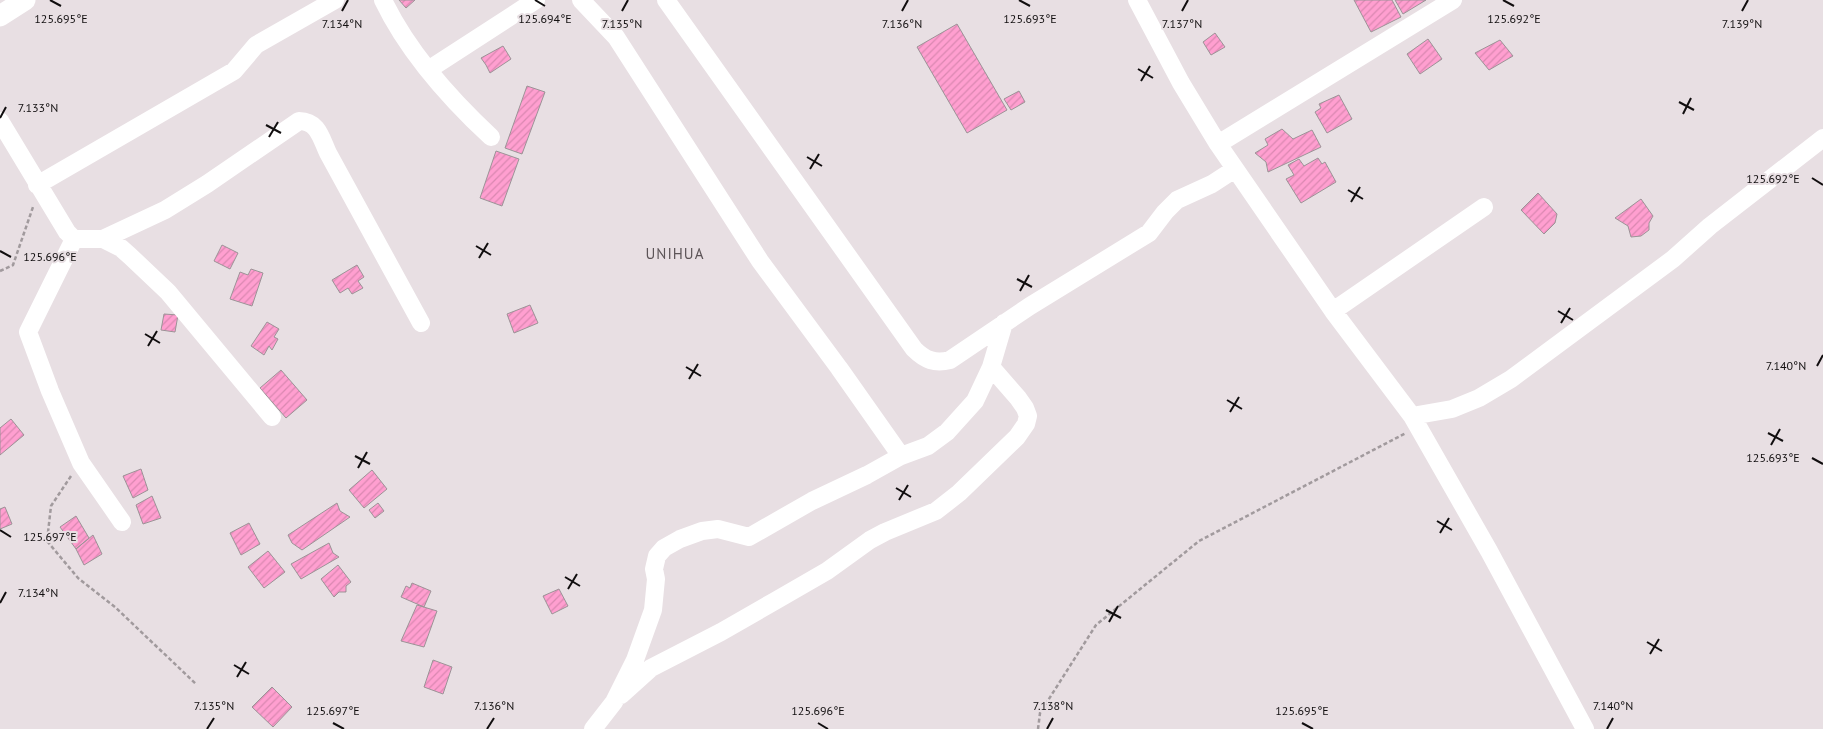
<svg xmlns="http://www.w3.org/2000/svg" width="1823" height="729" font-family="'PT Sans',sans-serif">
<defs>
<pattern id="building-hatch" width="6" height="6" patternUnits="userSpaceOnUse" patternTransform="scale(1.25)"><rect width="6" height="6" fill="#ff9fd0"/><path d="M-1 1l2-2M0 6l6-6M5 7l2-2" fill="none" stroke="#da88b1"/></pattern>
</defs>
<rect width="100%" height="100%" fill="#e8dfe3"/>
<path fill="url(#building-hatch)" stroke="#9c9397" d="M 399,0 L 415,0 L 406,8 Z
M 1354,0 L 1392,0 L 1401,17 L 1371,32 Z
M 1395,0 L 1426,0 L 1403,14 Z
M 957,24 L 1007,110 L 967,133 L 917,47 Z
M 1215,33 L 1225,47 L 1211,55 L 1203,42 Z
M 1428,39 L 1442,59 L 1420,74 L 1407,54 Z
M 1500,40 L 1513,56 L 1489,70 L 1475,53 Z
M 503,46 L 511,59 L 490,73 L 486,65 L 481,58 Z
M 527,86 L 545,92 L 522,154 L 505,148 Z
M 1019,91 L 1025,102 L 1011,110 L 1004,99 Z
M 1339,95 L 1352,119 L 1327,133 L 1315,112 L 1321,108 L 1319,104 Z
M 1282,129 L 1293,139 L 1312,130 L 1321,147 L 1268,172 L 1266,162 L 1255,153 L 1268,145 L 1265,139 Z
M 496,151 L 519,159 L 502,206 L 480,198 Z
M 1318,158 L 1322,164 L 1325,162 L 1336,182 L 1301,203 L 1286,179 L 1294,175 L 1288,165 L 1299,159 L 1304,166 Z
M 1538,193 L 1557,214 L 1555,223 L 1544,234 L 1521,210 Z
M 1641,199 L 1653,216 L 1649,223 L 1649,230 L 1641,236 L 1631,237 L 1628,226 L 1615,218 Z
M 222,245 L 238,253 L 230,269 L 214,261 Z
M 357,265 L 364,277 L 358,281 L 363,288 L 352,294 L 348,288 L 340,293 L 332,280 Z
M 251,269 L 263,273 L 252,306 L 230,299 L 240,272 L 248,275 Z
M 530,305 L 538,323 L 514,333 L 507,314 Z
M 164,314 L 178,315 L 175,332 L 161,330 Z
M 267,322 L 279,329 L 274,337 L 278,339 L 272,350 L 269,346 L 264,355 L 251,346 Z
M 281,370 L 307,400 L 286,418 L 260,388 Z
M 11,419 L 24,435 L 0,455 L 0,428 Z
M 141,469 L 148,490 L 133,498 L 123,476 Z
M 372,470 L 387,489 L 364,508 L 349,490 Z
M 152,496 L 161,518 L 143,524 L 136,505 Z
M 337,503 L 340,511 L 350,517 L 302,550 L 292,543 L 288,535 Z
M 378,503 L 384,511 L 375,518 L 369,510 Z
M 5,507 L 12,524 L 0,529 L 0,509 Z
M 76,516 L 89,538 L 76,549 L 60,527 Z
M 249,523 L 260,544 L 241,555 L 230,533 Z
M 93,535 L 102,554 L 84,565 L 76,549 Z
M 329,543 L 333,553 L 339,557 L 301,579 L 291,564 Z
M 268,551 L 285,572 L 264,588 L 248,567 Z
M 338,565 L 351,582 L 346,586 L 346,592 L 339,592 L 334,597 L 321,579 Z
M 412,583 L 431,591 L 424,607 L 401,597 L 406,586 L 410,588 Z
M 559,589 L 568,606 L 552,614 L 543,596 Z
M 417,605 L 437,611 L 424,647 L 401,641 Z
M 433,660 L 452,667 L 443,694 L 424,687 Z
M 272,687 L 292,707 L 273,727 L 252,707 Z"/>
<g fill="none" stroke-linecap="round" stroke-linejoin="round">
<path stroke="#a19a9d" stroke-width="2.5" stroke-dasharray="4 2.5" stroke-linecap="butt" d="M 0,271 L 13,265 L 33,207
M 71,476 L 51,506 L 47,541 L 78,578 L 115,607 L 196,684
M 1038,729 L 1040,713 L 1096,625 L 1199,541 L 1406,433"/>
<path stroke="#fff" stroke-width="18" d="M 383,0 C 408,52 448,97 491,137
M 581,0 L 616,37 L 760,261 L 839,368 L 901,456
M 666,0 L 914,349 C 925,360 935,364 950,360 L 1030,306 L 1149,233 L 1165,212 L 1177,200 L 1212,184 L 1235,169
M 1137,0 L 1181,83 L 1218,144 L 1333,311 L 1412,416 L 1489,551 L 1585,729
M 428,70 L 536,0
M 0,121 L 67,232 L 74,239 L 103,239 L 121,248 L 130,256 L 168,292 L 272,417
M 1218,144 L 1453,0
M 37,185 L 234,71 L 256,45 L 335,0
M 74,239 L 28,332 L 50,391 L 81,463 L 122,522
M 103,239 L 165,210 L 207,184 L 299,121 C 318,121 321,138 328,153 L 421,323
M 1333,311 L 1484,207
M 1412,416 L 1452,409 L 1479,398 L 1511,379 L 1673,259 L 1710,226 L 1823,138
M 621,695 L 651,668 L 721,632 L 775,601 L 827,571 L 870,540 L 885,532 L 936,511 L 959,493 L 1017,437 L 1026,424 L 1028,416 L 1025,408 L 1018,398 L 991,367
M 593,729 L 614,702 L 635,660 L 653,610 L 656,579 L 654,569 L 657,556 L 664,548 L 680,539 L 702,531 L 718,529 L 749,537 L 812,501 L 867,475 L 901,456 L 928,446 L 947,432 L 975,401 L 991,367 L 1004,323"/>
<path stroke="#fff" stroke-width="21" d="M 0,16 L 25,0"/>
</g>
<path fill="none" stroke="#110e0f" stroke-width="2" d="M 50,0 L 61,6M 535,0 L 545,6M 1019,0 L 1030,6M 1503,0 L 1514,6M 342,11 L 348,0M 622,11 L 628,0M 902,11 L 908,0M 1182,11 L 1188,0M 1742,11 L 1748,0M 1138,69 L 1153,78M 1141,81 L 1150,66M 1679,102 L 1694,110M 1683,114 L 1691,98M 0,118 L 6,107M 266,125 L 281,133M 269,137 L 278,122M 807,157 L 822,166M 810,169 L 819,154M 1812,178 L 1823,185M 1348,190 L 1363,199M 1351,202 L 1360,187M 476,246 L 491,255M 0,251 L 11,257M 479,258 L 488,243M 1017,279 L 1032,287M 1020,291 L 1029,275M 1558,311 L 1573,320M 1561,323 L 1570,308M 145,334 L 160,343M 148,346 L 157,331M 1817,366 L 1823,355M 686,367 L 701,376M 689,379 L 698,364M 1227,400 L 1242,409M 1230,412 L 1239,397M 1768,433 L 1783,441M 1771,445 L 1780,429M 355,456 L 370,464M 1812,458 L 1823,464M 358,468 L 367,452M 896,488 L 911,497M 899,500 L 908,485M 1437,521 L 1452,530M 0,530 L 11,537M 1440,533 L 1449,518M 565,577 L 580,586M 568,589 L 577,574M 0,603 L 6,592M 1106,610 L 1121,618M 1109,622 L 1118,606M 1647,642 L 1662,651M 1650,654 L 1659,639M 234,665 L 249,674M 237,677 L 246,662M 333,723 L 344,729M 818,723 L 828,729M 1302,723 L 1313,729M 207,729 L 214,718M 487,729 L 494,718M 1047,729 L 1053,718M 1607,729 L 1613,718"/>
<g text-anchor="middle" stroke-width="4" stroke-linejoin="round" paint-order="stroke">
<g font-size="15" letter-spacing="1" fill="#5c5457" stroke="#e8dfe3">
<text x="675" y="259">UNIHUA</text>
</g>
</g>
<g font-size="12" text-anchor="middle" fill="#110e0f" stroke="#e8dfe3" stroke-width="4" stroke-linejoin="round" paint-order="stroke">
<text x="61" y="23">125.695°E</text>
<text x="545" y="23">125.694°E</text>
<text x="1030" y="23">125.693°E</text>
<text x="1514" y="23">125.692°E</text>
<text x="342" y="28">7.134°N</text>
<text x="622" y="28">7.135°N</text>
<text x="902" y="28">7.136°N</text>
<text x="1182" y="28">7.137°N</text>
<text x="1742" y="28">7.139°N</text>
<text x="38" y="112">7.133°N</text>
<text x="1773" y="183">125.692°E</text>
<text x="50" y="261">125.696°E</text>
<text x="1786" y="370">7.140°N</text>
<text x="1773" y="462">125.693°E</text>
<text x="50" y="541">125.697°E</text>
<text x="38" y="597">7.134°N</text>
<text x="214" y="710">7.135°N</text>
<text x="494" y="710">7.136°N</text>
<text x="1053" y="710">7.138°N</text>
<text x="1613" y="710">7.140°N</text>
<text x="333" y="715">125.697°E</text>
<text x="818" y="715">125.696°E</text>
<text x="1302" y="715">125.695°E</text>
</g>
</svg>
